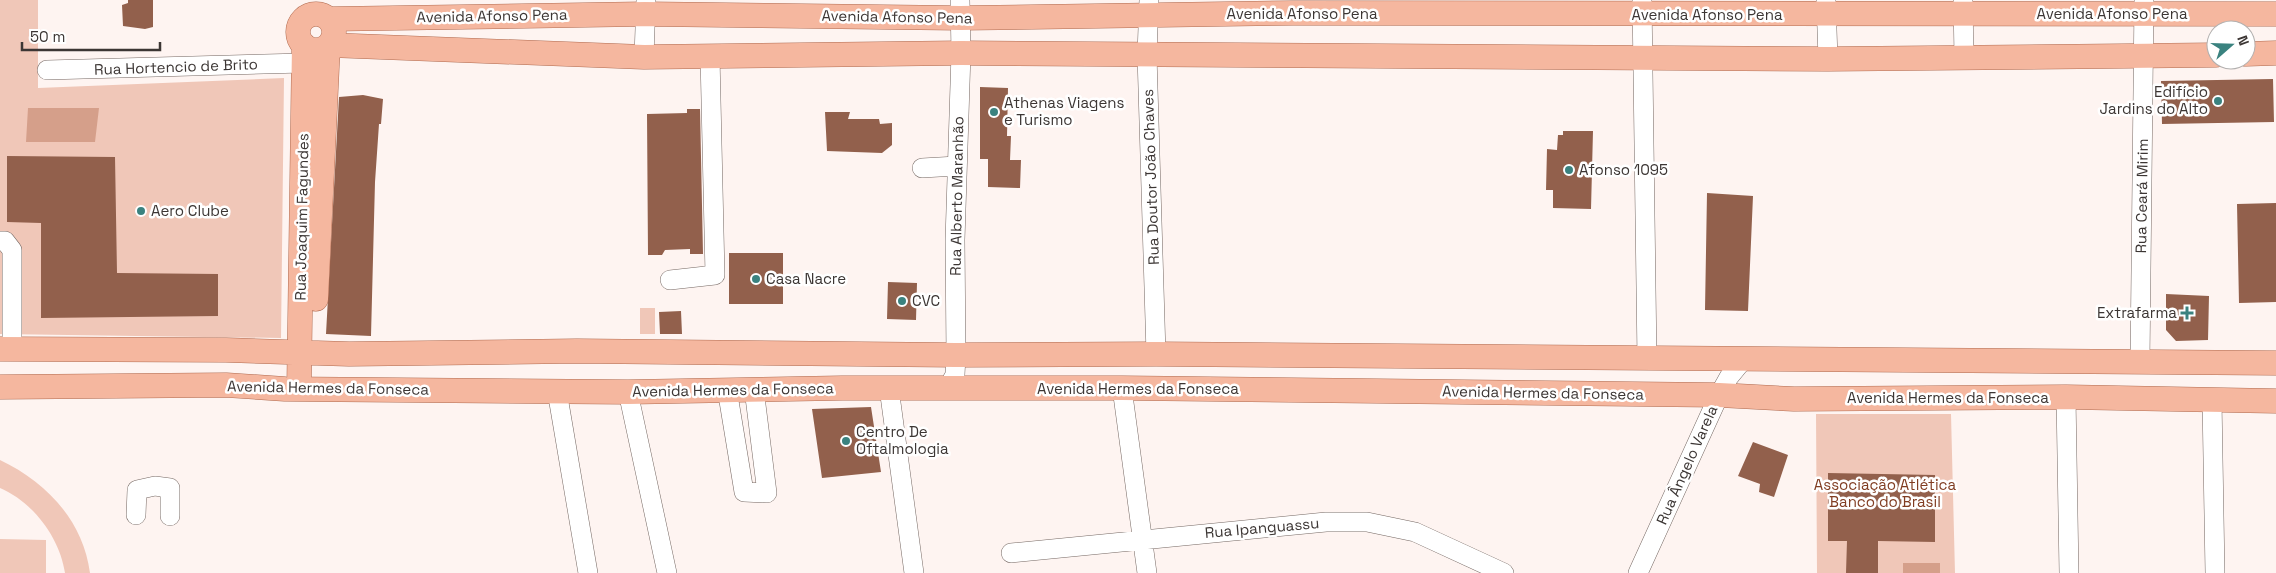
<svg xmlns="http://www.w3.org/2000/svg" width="2276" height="573" font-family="'Space Grotesk',sans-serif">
<rect width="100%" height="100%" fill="#fef4f1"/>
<path fill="#f0c7b8" d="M 0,0 L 38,0 L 38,88 L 284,78 L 281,338 L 0,334 Z
M 640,308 L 655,308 L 655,334 L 640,334 Z
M 1816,414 L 1951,414 L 1955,573 L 1817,573 Z
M 0,460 C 46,482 83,520 90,573 L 65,573 C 60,538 33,502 0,488 Z
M 0,539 L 46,540 L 46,573 L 0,573 Z"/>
<path fill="#d59f8a" d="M 28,108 L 99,108 L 95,142 L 26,142 Z
M 1903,563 L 1940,563 L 1940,573 L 1903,573 Z"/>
<path fill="#92604c" d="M 128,0 L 153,0 L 153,27 L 145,29 L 123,26 L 122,5 L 128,3 Z
M 2273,79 L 2274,122 L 2162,124 L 2161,81 Z
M 980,87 L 1008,88 L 1007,136 L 1011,136 L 1010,160 L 1021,160 L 1020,188 L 988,187 L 988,159 L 980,159 Z
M 363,95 L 383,99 L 381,124 L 379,124 L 375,182 L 371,336 L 326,334 L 339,97 Z
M 687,109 L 700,109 L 703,254 L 690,254 L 690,249 L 665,250 L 662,255 L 648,255 L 647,114 L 687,113 Z
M 825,112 L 850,112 L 848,119 L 879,119 L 880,124 L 892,123 L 892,145 L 882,153 L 827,151 Z
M 1563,131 L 1593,131 L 1591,209 L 1553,208 L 1553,190 L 1546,190 L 1547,149 L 1557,150 L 1558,135 L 1563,135 Z
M 7,156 L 115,157 L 117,273 L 218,274 L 218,316 L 41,318 L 41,223 L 7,222 Z
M 1707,193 L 1753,196 L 1748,311 L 1705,310 Z
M 2276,203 L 2276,302 L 2239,303 L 2237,204 Z
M 729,253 L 783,253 L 783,304 L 729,304 Z
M 888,282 L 917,283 L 916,320 L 887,319 Z
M 2166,294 L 2209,296 L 2208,340 L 2176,341 L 2166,330 Z
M 681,311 L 682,334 L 660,334 L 659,312 Z
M 871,407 L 881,472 L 822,478 L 812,409 Z
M 1753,442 L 1788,455 L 1774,497 L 1759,492 L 1760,484 L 1738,476 Z
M 1828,473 L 1935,475 L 1935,542 L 1878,541 L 1878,573 L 1846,573 L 1847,541 L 1828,541 Z"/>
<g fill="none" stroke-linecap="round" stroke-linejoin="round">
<g stroke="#756863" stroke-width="20">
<path id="minor" d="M 1149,0 L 1147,55 L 1156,354
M 1642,0 L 1647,359
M 1826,0 L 1828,59
M 1963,0 L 1964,58
M 644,57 L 646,0
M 47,70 L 304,63
M 922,168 L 957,166
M 0,241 L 5,241 L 12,250 L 12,350
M 670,280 L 715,275 L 710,56
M 2140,361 L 2144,0
M 889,388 L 914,573
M 1122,388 L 1147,573
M 727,389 L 744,492 L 767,493 L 754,389
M 947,389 L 955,375 L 956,355 L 955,240 L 961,53 L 960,0
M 557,391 L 588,573
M 628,392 L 667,573
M 2066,397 L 2069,573
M 2212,400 L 2215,573
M 136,515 L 137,490 L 155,486 L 170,488 L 170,516
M 1011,553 L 1326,522 L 1367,522 L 1415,532 L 1504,573
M 1638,573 L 1719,395 L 1729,377 L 1743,360"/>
</g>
<g stroke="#b06b50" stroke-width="25">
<path id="major" d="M298 32a18 18 0 1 1 36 0a18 18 0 1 1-36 0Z
M 329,19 L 645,14 L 960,18 L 1293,13 L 2276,14
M 329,45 L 644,57 L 961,53 L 1828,59 L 2216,55
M 2246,54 L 2276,53
M 316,299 L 328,46
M 0,349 L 226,350 L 349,354 L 577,351 L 956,355 L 1156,354 L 2276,363
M 0,387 L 226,385 L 285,389 L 628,392 L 842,388 L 1122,388 L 1719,395 L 1794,399 L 2066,397 L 2276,401
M 299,388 L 304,45"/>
</g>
<use href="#minor" stroke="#fff" stroke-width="19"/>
<use href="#major" stroke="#f5b79f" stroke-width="24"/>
</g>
<g fill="#3a827f" stroke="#fff" stroke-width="2">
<circle cx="2218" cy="101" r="5"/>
<circle cx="994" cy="112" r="5"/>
<circle cx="1569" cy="170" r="5"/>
<circle cx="141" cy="211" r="5"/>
<circle cx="756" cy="279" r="5"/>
<circle cx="902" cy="301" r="5"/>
<path d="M2184.5 305.5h5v5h5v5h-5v5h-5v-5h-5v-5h5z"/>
<circle cx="846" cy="441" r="5"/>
</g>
<g text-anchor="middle" stroke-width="5" stroke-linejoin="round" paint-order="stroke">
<g font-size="15" fill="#3c3634" stroke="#fff">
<text x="1302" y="19">Avenida Afonso Pena</text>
<text x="2112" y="19">Avenida Afonso Pena</text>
<text x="1707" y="20">Avenida Afonso Pena</text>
<text transform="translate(492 16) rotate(-1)" y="5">Avenida Afonso Pena</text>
<text transform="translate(897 17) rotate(1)" y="5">Avenida Afonso Pena</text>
<text transform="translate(176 67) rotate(-2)" y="5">Rua Hortencio de Brito</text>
<text transform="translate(1151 177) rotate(-92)" y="5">Rua Doutor João Chaves</text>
<text transform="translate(957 196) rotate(-89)" y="5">Rua Alberto Maranhão</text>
<text transform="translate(2142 196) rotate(-89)" y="5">Rua Ceará Mirim</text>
<text transform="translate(302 217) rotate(-89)" y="5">Rua Joaquim Fagundes</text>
<text transform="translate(328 388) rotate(1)" y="5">Avenida Hermes da Fonseca</text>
<text x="1138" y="394">Avenida Hermes da Fonseca</text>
<text transform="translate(733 390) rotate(-1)" y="5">Avenida Hermes da Fonseca</text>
<text transform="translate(1543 393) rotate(1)" y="5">Avenida Hermes da Fonseca</text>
<text x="1948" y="403">Avenida Hermes da Fonseca</text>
<text transform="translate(1687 465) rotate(-66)" y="5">Rua Ângelo Varela</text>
<text transform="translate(1262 528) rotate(-5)" y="5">Rua Ipanguassu</text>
</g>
<g font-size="15" fill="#3c3634" stroke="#fff" text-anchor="start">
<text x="2208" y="97" text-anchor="end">Edifício<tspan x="2208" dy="17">Jardins do Alto</tspan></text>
<text x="1004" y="108">Athenas Viagens<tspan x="1004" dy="17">e Turismo</tspan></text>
<text x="1579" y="175">Afonso 1095</text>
<text x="151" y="216">Aero Clube</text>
<text x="766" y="284">Casa Nacre</text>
<text x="912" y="306">CVC</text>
<text x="2177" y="318" text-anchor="end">Extrafarma</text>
<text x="856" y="437">Centro De<tspan x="856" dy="17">Oftalmologia</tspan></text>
</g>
<g font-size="15" fill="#813d22" stroke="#fff">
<text x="1885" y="490">Associação Atlética<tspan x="1885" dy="17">Banco do Brasil</tspan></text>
</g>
</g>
<g transform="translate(2231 45) rotate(70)"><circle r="24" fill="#ffffff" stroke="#b1afae"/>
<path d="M0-4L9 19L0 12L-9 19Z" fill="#3a827f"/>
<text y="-8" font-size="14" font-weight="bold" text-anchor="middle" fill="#3c3634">N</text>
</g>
<path d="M22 42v8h138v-8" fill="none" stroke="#3c3634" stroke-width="2.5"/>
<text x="30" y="42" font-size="15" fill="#3c3634" stroke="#ffffff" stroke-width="4" paint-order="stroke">50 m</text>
</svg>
